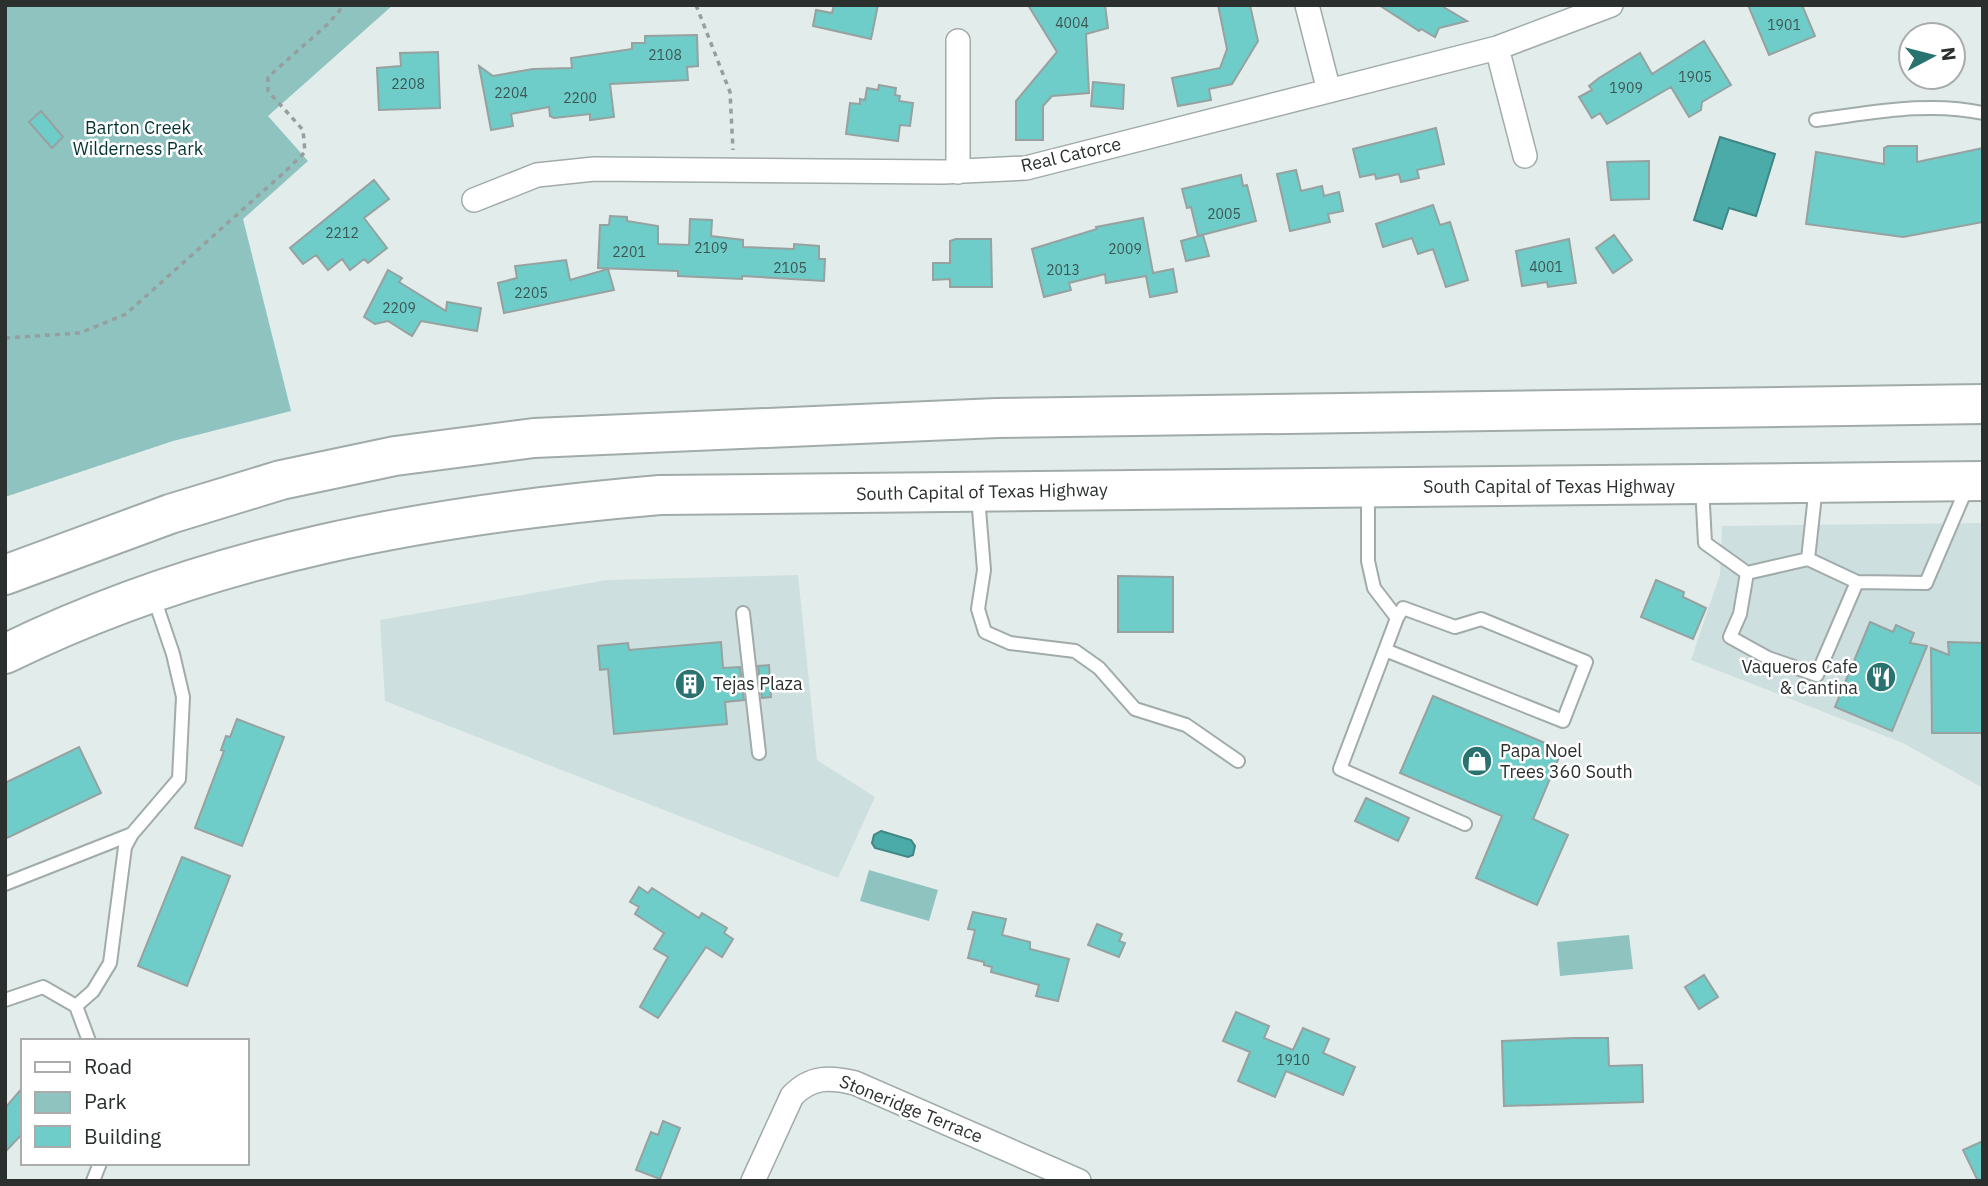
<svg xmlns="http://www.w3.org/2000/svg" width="1988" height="1186" font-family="'IBM Plex Sans',sans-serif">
<rect width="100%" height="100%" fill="#e2eceb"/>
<path fill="#cddfde" d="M 1983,523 L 1983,788 L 1903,743 L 1691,660 L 1720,574 L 1722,526 Z
M 798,575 L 817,760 L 875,797 L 838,878 L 385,701 L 380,620 L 607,580 Z"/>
<path fill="#8fc3c0" d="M 5,5 L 393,5 L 268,116 L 308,161 L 243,219 L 291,411 L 173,441 L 5,497 Z
M 869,870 L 938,890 L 929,921 L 860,901 Z
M 1629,935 L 1633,969 L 1560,976 L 1557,942 Z"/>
<path fill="#4aaba8" stroke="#418683" stroke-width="2" d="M 1720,137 L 1775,154 L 1756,216 L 1729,208 L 1722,229 L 1694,220 Z
M 881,831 L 911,840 L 915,846 L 913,855 L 908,857 L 875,848 L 872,843 L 874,835 Z"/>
<path fill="#6ecdc9" stroke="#97a1a0" stroke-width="2" d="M 834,5 L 878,5 L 871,39 L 813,26 L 816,10 L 832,13 Z
M 1028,5 L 1105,5 L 1108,28 L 1086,34 L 1089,93 L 1052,96 L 1043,106 L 1043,140 L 1016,140 L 1016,101 L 1057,52 Z
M 1218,5 L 1250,5 L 1258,41 L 1232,84 L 1209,89 L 1211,100 L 1178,106 L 1172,78 L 1220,68 L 1227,49 Z
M 1379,5 L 1440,5 L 1467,21 L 1439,28 L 1435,37 L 1421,29 L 1419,31 Z
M 1748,5 L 1802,5 L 1815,36 L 1769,55 Z
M 697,35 L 698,66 L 687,67 L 688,80 L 610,84 L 614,117 L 590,120 L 590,114 L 554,118 L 550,116 L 549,107 L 511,114 L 513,126 L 491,130 L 479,66 L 493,76 L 533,69 L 572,68 L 571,58 L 632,49 L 632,43 L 645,43 L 645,36 Z
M 1704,41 L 1731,85 L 1702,102 L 1701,110 L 1689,117 L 1671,87 L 1607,124 L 1600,113 L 1592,118 L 1579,97 L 1592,90 L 1589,86 L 1599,78 L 1640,53 L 1652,74 Z
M 438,52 L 440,108 L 379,110 L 377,68 L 401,66 L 400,53 Z
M 1093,82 L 1124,85 L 1123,109 L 1091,106 Z
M 879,85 L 896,88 L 895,95 L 900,96 L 899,101 L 913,103 L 910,126 L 900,125 L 898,141 L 846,134 L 850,103 L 860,104 L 860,99 L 865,100 L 867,88 L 878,90 Z
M 41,111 L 63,137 L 52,148 L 29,122 Z
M 1436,128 L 1444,164 L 1417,170 L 1419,178 L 1401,182 L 1399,174 L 1376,179 L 1375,174 L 1360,177 L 1353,149 Z
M 1888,146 L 1917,146 L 1917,162 L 1983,148 L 1983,222 L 1903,237 L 1806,224 L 1816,152 L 1884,164 L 1884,148 Z
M 1649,161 L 1649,199 L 1611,200 L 1607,162 Z
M 1296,170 L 1301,191 L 1322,186 L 1324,196 L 1339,192 L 1343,211 L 1328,214 L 1330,222 L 1290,231 L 1277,174 Z
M 1241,175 L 1243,186 L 1247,185 L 1256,221 L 1198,236 L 1191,207 L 1187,208 L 1182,189 Z
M 374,180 L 389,199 L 364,218 L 387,248 L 368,263 L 364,259 L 350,270 L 342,259 L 328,270 L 316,255 L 303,264 L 290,248 Z
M 1433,205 L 1440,225 L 1450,222 L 1468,280 L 1446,287 L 1433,249 L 1418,254 L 1412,238 L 1383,247 L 1376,224 Z
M 610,216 L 627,217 L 627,221 L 658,226 L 658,244 L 689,245 L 690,219 L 712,220 L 711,236 L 743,240 L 743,247 L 794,249 L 794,244 L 819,246 L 819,259 L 825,259 L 824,281 L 742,276 L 742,279 L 678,276 L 678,271 L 598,268 L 600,225 L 609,225 Z
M 1143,218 L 1153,273 L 1173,269 L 1177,292 L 1150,297 L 1146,276 L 1106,283 L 1105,274 L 1069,283 L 1071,290 L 1044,297 L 1032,249 L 1097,229 L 1096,227 Z
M 1203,235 L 1209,256 L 1186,261 L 1181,241 Z
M 1614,235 L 1632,260 L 1613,273 L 1596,248 Z
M 956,239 L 991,239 L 992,287 L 950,287 L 950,279 L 933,280 L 933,263 L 950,263 L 950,241 Z
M 1569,239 L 1576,283 L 1548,287 L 1547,282 L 1522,286 L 1516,251 Z
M 566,260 L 570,280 L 608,269 L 614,290 L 504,313 L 498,283 L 517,278 L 515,266 Z
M 388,270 L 402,278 L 399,282 L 446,311 L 447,302 L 481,308 L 477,331 L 421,321 L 412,336 L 388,321 L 375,324 L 364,317 Z
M 1118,576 L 1173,577 L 1173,632 L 1118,632 Z
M 1656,580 L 1684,592 L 1683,597 L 1706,608 L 1693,639 L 1641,617 Z
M 1870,622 L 1893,632 L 1896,625 L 1914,633 L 1910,643 L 1927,646 L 1892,731 L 1835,707 Z
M 721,642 L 723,668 L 740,667 L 744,700 L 725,702 L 727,724 L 614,734 L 608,669 L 600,670 L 598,646 L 628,643 L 629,650 Z
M 1948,642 L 1983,643 L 1983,733 L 1932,733 L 1931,648 L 1949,655 Z
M 769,665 L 771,697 L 762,698 L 758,666 Z
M 1433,696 L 1562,750 L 1533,819 L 1568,835 L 1537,905 L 1476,878 L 1502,816 L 1400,773 Z
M 237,719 L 284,737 L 242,846 L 195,828 L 224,751 L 221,750 L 226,736 L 230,737 Z
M 79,747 L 101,793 L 5,839 L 5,783 Z
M 1366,798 L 1409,818 L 1398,841 L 1355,821 Z
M 182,857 L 230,876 L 187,986 L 138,966 Z
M 639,887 L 648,893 L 652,888 L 699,918 L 702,913 L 727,928 L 724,933 L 733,939 L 722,957 L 706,947 L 658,1018 L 640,1007 L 668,957 L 654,949 L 664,933 L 635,914 L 639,907 L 630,902 Z
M 973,912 L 1006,919 L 1002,935 L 1030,942 L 1030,949 L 1069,959 L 1058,1001 L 1036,996 L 1039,985 L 991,972 L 992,967 L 984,965 L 984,962 L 968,958 L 975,930 L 968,929 Z
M 1097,924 L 1122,934 L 1119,941 L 1125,943 L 1119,957 L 1088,945 Z
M 1704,975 L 1718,997 L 1699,1009 L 1685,987 Z
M 1236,1012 L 1269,1026 L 1264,1038 L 1293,1050 L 1303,1028 L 1329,1039 L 1323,1053 L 1355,1067 L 1343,1095 L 1286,1071 L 1275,1097 L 1238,1081 L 1250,1052 L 1223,1041 Z
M 1574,1038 L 1608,1038 L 1609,1066 L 1642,1065 L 1643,1102 L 1504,1106 L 1502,1041 Z
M 23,1087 L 23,1133 L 5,1152 L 5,1108 Z
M 663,1121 L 680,1128 L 660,1179 L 636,1170 L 651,1132 L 658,1135 Z
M 1983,1141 L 1983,1181 L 1978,1181 L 1963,1150 Z"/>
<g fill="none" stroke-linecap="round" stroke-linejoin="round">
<g stroke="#a1abaa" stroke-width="16">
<path id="service" d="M 1816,120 C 1872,113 1927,101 1983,113
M 1702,486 L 1705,543 L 1747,573 L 1740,614 L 1730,637 L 1768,658 L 1817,675 L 1857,582 L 1926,583 L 1968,485
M 1368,492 L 1368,561 L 1374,588 L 1397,618 L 1385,650 L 1563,721 L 1586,662 L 1481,619 L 1455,627 L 1403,608 L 1397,618
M 978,497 L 984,570 L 978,609 L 985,632 L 1010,643 L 1075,651 L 1099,668 L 1135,709 L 1186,725 L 1238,761
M 1808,559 L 1857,582
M 1747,573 L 1808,559 L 1816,486
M 743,613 L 759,753
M 1385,650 L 1340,769 L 1465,824
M 5,884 L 132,834
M 5,1000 L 43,987 L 76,1006 L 93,991 L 110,963 L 125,847 L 132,834 L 179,779 L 183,697 L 173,654 L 153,595
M 76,1006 L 89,1041
M 93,1181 L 100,1163"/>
</g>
<g stroke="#a1abaa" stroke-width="26">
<path id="minor" d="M 1307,5 L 1329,91
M 1497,48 L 1525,156
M 958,172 L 958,41
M 474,200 L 537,175 L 594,169 L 943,172 L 1026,168 L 1497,48 L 1611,5
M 753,1181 L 792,1096 C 811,1076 830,1077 855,1083 L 1079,1181"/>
</g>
<g stroke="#a1abaa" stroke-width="42">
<path id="trunk" d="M 5,575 L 170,514 L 281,480 L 395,456 L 534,438 L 997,418 L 1983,404
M 5,654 C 211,553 433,514 660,495 L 1983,481"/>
</g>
<path stroke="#979f9e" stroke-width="3.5" stroke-dasharray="5 5" stroke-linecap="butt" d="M 696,5 L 730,92 L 733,150
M 5,338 L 80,333 L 126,314 L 289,168 L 305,152 L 303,130 L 268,91 L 268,77 L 329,23 L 344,5"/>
<use href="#service" stroke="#fff" stroke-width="12"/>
<use href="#minor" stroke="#fff" stroke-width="23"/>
<use href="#trunk" stroke="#fff" stroke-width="38"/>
</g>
<defs>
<g id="restaurant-disc" transform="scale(1.575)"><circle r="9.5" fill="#28726f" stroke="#fff"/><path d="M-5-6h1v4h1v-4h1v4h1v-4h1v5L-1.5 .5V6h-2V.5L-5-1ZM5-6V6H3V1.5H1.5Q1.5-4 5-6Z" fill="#fff"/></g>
<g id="building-disc" transform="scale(1.575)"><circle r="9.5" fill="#28726f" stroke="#fff"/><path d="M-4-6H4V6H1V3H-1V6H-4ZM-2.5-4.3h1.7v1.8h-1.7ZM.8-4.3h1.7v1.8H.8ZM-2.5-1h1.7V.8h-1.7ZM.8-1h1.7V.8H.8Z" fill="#fff"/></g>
<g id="shop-disc" transform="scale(1.575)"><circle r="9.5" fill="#28726f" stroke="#fff"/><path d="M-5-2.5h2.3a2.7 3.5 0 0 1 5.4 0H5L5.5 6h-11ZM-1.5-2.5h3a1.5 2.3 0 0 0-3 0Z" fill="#fff"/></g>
</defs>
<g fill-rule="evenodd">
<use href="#restaurant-disc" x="1881" y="677"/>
<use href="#building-disc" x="690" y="684"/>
<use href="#shop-disc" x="1477" y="761"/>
</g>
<g text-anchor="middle" stroke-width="5" stroke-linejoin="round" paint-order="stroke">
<g font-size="14" fill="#3c5655">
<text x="1072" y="28">4004</text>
<text x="1784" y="30">1901</text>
<text x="665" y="60">2108</text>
<text x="1695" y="82">1905</text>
<text x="408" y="89">2208</text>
<text x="1626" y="93">1909</text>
<text x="511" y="98">2204</text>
<text x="580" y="103">2200</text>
<text x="1224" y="219">2005</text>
<text x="342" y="238">2212</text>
<text x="711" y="253">2109</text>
<text x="1125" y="254">2009</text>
<text x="629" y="257">2201</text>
<text x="1546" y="272">4001</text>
<text x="790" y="273">2105</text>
<text x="1063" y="275">2013</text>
<text x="531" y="298">2205</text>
<text x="399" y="313">2209</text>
<text x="1293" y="1065">1910</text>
</g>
<g font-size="18" fill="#033432" stroke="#fff">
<text x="138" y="134">Barton Creek<tspan x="138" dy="21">Wilderness Park</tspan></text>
</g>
<g font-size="18" fill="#2b2f2e" stroke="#fff">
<text transform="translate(1071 155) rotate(-13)" y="6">Real Catorce</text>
<text x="1549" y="493">South Capital of Texas Highway</text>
<text transform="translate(982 492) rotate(-1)" y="6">South Capital of Texas Highway</text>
<text transform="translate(911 1109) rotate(22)" y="6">Stoneridge Terrace</text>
</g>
<g font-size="18" fill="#2b2f2e" stroke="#fff" text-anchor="start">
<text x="1858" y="673" text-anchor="end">Vaqueros Cafe<tspan x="1858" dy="21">&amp; Cantina</tspan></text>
<text x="713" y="690">Tejas Plaza</text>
<text x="1500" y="757">Papa Noel<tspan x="1500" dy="21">Trees 360 South</tspan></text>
</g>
</g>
<rect width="1988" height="1186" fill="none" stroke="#2b2f2e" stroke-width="14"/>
<rect x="21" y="1039" width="228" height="126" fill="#ffffff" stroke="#aaacab" stroke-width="2"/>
<rect x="35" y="1062" width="35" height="10" fill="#ffffff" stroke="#aaacab" stroke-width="2"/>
<text x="84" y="1074" font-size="21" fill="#2b2f2e">Road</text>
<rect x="35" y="1092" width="35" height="21" fill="#8fc3c0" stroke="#aaacab" stroke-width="2"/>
<text x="84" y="1109" font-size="21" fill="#2b2f2e">Park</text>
<rect x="35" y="1126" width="35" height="21" fill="#6ecdc9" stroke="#aaacab" stroke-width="2"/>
<text x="84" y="1144" font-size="21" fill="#2b2f2e">Building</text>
<g transform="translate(1932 56) rotate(83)"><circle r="33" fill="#ffffff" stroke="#aaacab" stroke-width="2"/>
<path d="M0-5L12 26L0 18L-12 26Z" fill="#28726f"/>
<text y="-10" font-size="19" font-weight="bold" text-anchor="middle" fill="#2b2f2e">N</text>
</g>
</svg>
